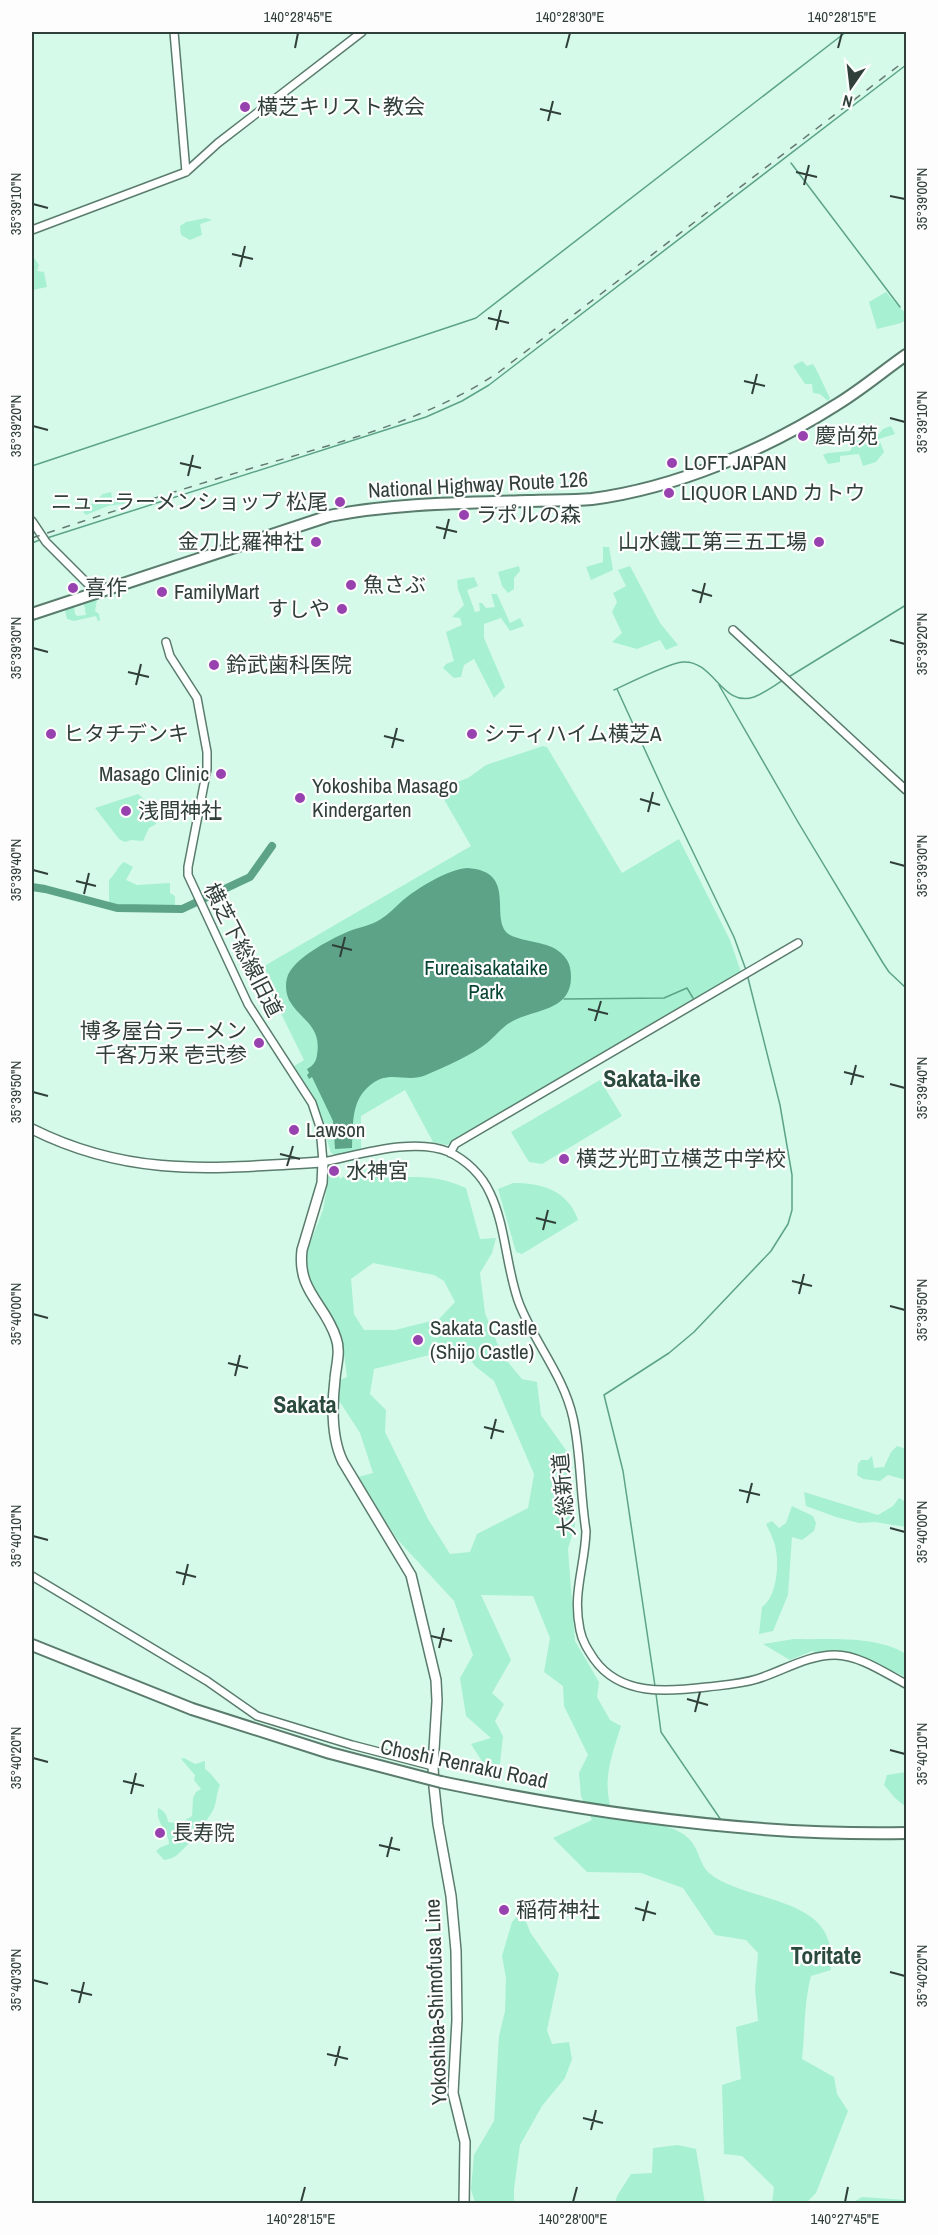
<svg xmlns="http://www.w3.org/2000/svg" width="938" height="2235" font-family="'Archivo Narrow','Noto Sans JP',sans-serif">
<rect width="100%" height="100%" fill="#d5faea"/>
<path fill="#a8f0d2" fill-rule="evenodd" d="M 206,218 L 212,220 L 200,224 L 202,235 L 190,240 L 181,235 L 180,226 L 186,222 Z
M 32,255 L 39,265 L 37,271 L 44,272 L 47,287 L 32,290 Z
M 886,292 L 903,311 L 906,310 L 906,320 L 901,323 L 877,329 L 869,302 Z
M 802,361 L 807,366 L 813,364 C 820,375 824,387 830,398 L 828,401 L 820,394 L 813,393 L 812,384 L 805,384 L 793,366 Z
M 868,423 L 878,435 L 883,429 L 891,426 L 895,434 L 879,439 L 884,452 L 876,462 L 863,466 L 859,454 L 840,456 L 840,462 L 828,464 L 823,455 L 828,453 L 850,451 L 855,441 L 854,437 Z
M 111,492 L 113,502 L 132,497 L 129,503 L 108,506 L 86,515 L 83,512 L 103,494 Z
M 603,547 L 609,547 L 613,570 L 591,580 L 586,567 L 603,562 Z
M 519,566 L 520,571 L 514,578 L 514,589 L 508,593 L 502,586 L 498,572 Z
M 630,566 L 660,623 L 678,645 L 666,650 L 660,640 L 637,649 L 612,642 L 622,633 L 612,612 L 617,602 L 613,593 L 626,586 L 618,570 Z
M 474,577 L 478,586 L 467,590 L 475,612 L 480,611 L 479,603 L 482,603 L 486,608 L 495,607 L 491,594 L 497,594 L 510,623 L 520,618 L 524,626 L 510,631 L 501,618 L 484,624 L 484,638 L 505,687 L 494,698 L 474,659 L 464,665 L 461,677 L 454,678 L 443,668 L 446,664 L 454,661 L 446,632 L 462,625 L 460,618 L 452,617 L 464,605 L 458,589 L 457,580 Z
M 97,599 L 95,611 L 99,614 L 100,621 L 98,621 L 96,616 L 74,621 L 67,619 L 65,610 L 74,606 L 75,614 L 77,616 L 86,615 L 84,604 Z
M 543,746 L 547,747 L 622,873 L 679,839 L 730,940 L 741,972 L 447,1145 L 433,1142 L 405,1090 L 361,1116 L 361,1149 L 336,1155 L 331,1153 L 314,1097 L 294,1066 L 304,1060 L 259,969 L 471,846 L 438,789 L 468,778 L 486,765 Z
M 138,794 C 146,800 148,807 157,812 L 156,824 L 149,828 L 143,841 L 131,840 L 125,842 L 119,839 L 95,808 Z
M 124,862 L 133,867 L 126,880 L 137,885 L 170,883 L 170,893 L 175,896 L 175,908 L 118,906 L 109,903 L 109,880 C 116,874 117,867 124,862 Z
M 600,1080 L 622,1116 L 542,1164 L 529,1162 L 511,1132 Z
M 336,1166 L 340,1179 L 356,1168 L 376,1171 L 380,1178 C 413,1177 435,1174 466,1188 L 480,1239 L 496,1238 L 492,1253 L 480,1273 L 485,1313 L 502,1355 L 522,1379 L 537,1382 L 541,1415 L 568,1453 L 575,1525 L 568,1549 L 575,1641 L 599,1682 L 597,1697 L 610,1720 L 621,1726 C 610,1762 601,1782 614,1818 C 637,1822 676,1822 691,1841 C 699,1850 700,1865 709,1873 C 741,1900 816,1896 829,1942 C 831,1950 830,1961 831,1970 L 811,1976 C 804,2003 805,2031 802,2059 L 834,2077 L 837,2094 L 848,2111 L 816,2193 L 806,2203 L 772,2203 L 774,2187 L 742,2156 L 724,2154 L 722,2085 L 741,2079 L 736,2027 L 758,2021 L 755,1989 L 758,1953 L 746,1940 L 715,1935 L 683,1888 L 641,1873 L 587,1872 L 553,1838 L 592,1820 L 581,1796 L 579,1773 L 588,1755 L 564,1706 L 563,1686 L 544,1672 L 550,1638 L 533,1596 L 481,1595 L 511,1660 L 492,1693 L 504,1704 L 495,1721 L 503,1736 L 500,1764 L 485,1766 L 471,1744 L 491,1738 L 466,1716 L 460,1678 L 473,1655 L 454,1601 L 397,1539 L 358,1477 L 373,1473 L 360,1433 L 338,1399 L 340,1380 L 347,1377 L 342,1339 L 310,1285 L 304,1259 L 323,1210 L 330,1169 ZM 373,1263 L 434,1275 L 444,1281 L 455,1302 L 439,1319 L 395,1330 L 364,1330 L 354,1314 L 351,1279 ZM 461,1347 L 475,1366 L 494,1381 L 534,1474 L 528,1508 L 477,1534 L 470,1552 L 450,1554 L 428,1519 L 385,1432 L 386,1410 L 370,1394 L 374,1369 Z
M 513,1183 C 541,1183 568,1190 578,1220 L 522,1254 L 516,1252 L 498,1189 Z
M 897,1446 L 906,1449 L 906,1480 L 888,1475 L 880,1481 L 863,1479 L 857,1475 L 858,1464 L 861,1460 L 868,1460 L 872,1456 L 874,1468 L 884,1467 L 891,1452 Z
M 804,1492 L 878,1515 L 893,1506 L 899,1498 L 906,1502 L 906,1527 L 875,1522 L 859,1523 L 836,1517 L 806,1506 Z
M 792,1506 L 813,1516 L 816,1523 L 814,1531 L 802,1540 L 792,1537 L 788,1595 L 773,1631 L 759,1634 L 762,1607 C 778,1596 780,1559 774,1542 C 772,1536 769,1530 766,1524 L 772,1521 L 779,1528 L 786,1523 Z
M 794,1639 C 830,1640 875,1635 906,1654 L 906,1677 L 895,1672 L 812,1651 L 790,1660 L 763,1644 Z
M 184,1758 L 195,1764 L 205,1761 L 205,1769 L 210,1773 L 220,1785 C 216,1794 217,1801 214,1808 C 210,1818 183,1853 174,1857 C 171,1859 167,1859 164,1860 L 156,1851 L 161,1847 L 169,1844 C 169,1831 155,1823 158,1808 C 165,1811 167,1815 168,1822 L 175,1823 L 180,1829 L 184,1821 L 192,1816 L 193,1798 L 196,1792 L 201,1789 L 194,1780 L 195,1775 L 181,1759 Z
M 906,1772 L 906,1807 L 895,1798 L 884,1785 L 887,1775 Z
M 522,1911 L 530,1932 L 559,1974 L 547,2030 L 552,2044 L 569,2042 L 572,2059 L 565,2078 L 542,2106 L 520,2145 L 514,2189 L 514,2203 L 475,2203 L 471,2189 L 474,2155 L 494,2121 L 499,2036 L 505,2011 L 506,1978 L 502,1956 L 512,1922 Z
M 678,2145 L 696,2149 L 705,2203 L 615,2203 L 617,2196 L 631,2174 L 652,2173 L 653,2148 Z
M 862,2197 L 906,2200 L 906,2203 L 852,2203 Z"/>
<path fill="#5ca387" d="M 467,868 C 520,871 487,921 510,935 C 526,943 548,941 561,953 C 569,960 571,968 571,977 C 571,1012 533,1009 511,1022 C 501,1028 495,1037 487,1043 C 472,1055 445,1067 426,1075 C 405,1084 388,1067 367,1088 C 351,1103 353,1127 352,1148 L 335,1149 L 333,1121 L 312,1077 L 309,1079 L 307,1075 L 309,1073 L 307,1069 C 313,1066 316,1062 317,1055 C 322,1025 301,1021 289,1000 C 286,993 285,985 287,978 C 292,959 329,940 347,932 C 359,927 371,926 381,919 C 389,914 395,907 402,901 C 416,889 448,869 467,868 Z"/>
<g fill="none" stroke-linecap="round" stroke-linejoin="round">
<path stroke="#5ca387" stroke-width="1.5" d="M 791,163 L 900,307
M 32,466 L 476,318 L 846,32
M 47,538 L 426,417 L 462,401 L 489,385 L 906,65
M 32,543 L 42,539
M 787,678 L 906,605
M 719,685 L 798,822 L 883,963 L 889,972 L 906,988
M 617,689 L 666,796 L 734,937 L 746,970
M 614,690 C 629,683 669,663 683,662 C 714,660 722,708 754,697 C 764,693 774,686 783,680
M 564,999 L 664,998 L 687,988 L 693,998
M 655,1686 L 623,1471 L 604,1395 L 669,1353 L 694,1332 L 771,1251 L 788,1224 L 792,1210 L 792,1175 L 780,1105 L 747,974
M 656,1694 L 661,1732 L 721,1820"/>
<path stroke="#5ca387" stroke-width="8" d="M 32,887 L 45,889 L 117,908 L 182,909 L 250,877 L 272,846"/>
<g stroke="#5a7c6d" stroke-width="10">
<path id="minor" d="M 174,32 L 186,172
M 32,230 L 186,172 L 218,143 L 362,32
M 32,521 L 46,542 L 96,592
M 733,630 L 906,790
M 166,642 L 170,656 L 197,698 L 207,752 L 207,769 L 188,867 L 188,875 L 248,1004 L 312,1103 L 320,1127 L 323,1162 C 359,1155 414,1137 449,1152 C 466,1160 482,1175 490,1193 C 506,1226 506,1268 519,1303 C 534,1342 564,1376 573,1418 C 581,1454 580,1493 586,1531 C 585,1566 572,1593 580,1630 C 582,1641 588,1650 594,1659 C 620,1696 667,1692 707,1687 C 724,1685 741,1684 757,1679 C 783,1671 807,1655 835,1655 C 859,1655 885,1673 906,1684
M 450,1153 L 455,1144 L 798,943
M 32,1576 L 207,1681 L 257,1716 L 352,1745 L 433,1766"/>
</g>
<g stroke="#5a7c6d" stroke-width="12">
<path id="major" d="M 32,1129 C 132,1179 216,1168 323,1162 L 322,1183 L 302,1250 C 297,1292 325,1303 336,1338 C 341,1351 336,1366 335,1379 C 332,1405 331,1438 343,1462 L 411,1575 L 436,1680 L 437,1701 L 433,1766 L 434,1787 L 438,1824 L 451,1896 L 456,1951 L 457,2020 L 453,2093 L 465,2142 L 464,2204"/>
</g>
<g stroke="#5a7c6d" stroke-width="14">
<path id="highway" d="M 32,614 L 329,516 C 395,503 462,503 528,501 C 549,500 571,501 592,499 C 676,488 765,450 836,405 C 861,390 883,371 906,355
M 32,1645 L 192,1709
M 441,1782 C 594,1814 751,1836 906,1833"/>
</g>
<use href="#minor" stroke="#fff" stroke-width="7"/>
<use href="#major" stroke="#fff" stroke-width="9"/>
<use href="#highway" stroke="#fff" stroke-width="10"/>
<path stroke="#647a71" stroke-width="1.5" stroke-dasharray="8 8" stroke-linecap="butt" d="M 32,538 C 104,514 176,491 249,469 C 333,444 427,421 499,372 L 906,60"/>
<g stroke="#5a7c6d" stroke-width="14" stroke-linecap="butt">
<path id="highway-bridge" d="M 192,1709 L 330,1753 L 441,1782"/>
</g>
<use href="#highway-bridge" stroke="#fff" stroke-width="10"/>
</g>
<path fill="none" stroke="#303f39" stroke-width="2" d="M 295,48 L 298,33M 566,48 L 570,33M 838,48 L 842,33M 540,109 L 561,114M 548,121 L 553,101M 796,172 L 817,177M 804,185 L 809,165M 890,196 L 905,199M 33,204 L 48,208M 232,254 L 253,259M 240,267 L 245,246M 488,318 L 509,323M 496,330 L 501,310M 744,381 L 765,386M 752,394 L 757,374M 890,418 L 905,422M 33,426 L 48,430M 180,463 L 201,468M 188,476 L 193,455M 436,527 L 457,532M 444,539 L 449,519M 692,590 L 712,596M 700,603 L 705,583M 890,640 L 905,644M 33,648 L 48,652M 128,672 L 149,677M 136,685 L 141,664M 384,736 L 404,741M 392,748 L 397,728M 640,799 L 660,805M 648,812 L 653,792M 890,862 L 905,866M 33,870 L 48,874M 76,881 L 96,886M 84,894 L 89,873M 332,945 L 352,950M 340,957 L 345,937M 588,1009 L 608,1014M 595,1021 L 601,1001M 844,1072 L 864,1077M 890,1084 L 905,1088M 851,1085 L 856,1065M 33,1092 L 48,1096M 280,1154 L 300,1159M 287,1166 L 293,1146M 536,1218 L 556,1223M 543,1230 L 548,1210M 792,1281 L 812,1286M 799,1294 L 804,1274M 890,1306 L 905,1310M 33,1314 L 48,1318M 228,1363 L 248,1368M 235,1376 L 240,1355M 484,1427 L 504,1432M 491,1439 L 496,1419M 739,1490 L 760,1495M 747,1503 L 752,1483M 890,1528 L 905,1532M 33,1536 L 48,1540M 176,1572 L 196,1577M 183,1585 L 188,1564M 431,1636 L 452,1641M 439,1648 L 444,1628M 687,1699 L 708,1705M 695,1712 L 700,1692M 890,1750 L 905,1754M 33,1758 L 48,1762M 123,1781 L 144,1786M 131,1794 L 136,1773M 379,1845 L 400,1850M 387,1857 L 392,1837M 635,1908 L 656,1914M 643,1921 L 648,1901M 890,1972 L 905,1976M 33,1980 L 48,1984M 71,1990 L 92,1995M 79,2003 L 84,1982M 327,2054 L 348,2059M 335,2066 L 340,2046M 583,2118 L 603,2123M 591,2130 L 596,2110M 301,2202 L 305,2187M 573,2202 L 577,2187M 845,2202 L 848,2187"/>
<g fill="#9842b0" stroke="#fdfdfd" stroke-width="2">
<circle cx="245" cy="107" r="6"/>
<circle cx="803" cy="436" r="6"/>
<circle cx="672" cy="463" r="6"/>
<circle cx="669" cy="493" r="6"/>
<circle cx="340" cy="502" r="6"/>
<circle cx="464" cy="515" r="6"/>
<circle cx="316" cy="542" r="6"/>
<circle cx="819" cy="542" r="6"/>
<circle cx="351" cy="585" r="6"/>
<circle cx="73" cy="588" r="6"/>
<circle cx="162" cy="592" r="6"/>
<circle cx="342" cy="609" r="6"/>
<circle cx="214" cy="665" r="6"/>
<circle cx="51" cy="734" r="6"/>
<circle cx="472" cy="734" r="6"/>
<circle cx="221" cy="774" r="6"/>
<circle cx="300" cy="798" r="6"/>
<circle cx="126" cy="811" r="6"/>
<circle cx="259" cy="1043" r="6"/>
<circle cx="294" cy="1130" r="6"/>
<circle cx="564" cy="1159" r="6"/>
<circle cx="334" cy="1171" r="6"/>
<circle cx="418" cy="1340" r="6"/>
<circle cx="160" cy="1833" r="6"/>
<circle cx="504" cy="1910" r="6"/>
</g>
<g text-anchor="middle" stroke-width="4.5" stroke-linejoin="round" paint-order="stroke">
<g font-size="21" fill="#303f39" stroke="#fdfdfd" text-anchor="start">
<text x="257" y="114">横芝キリスト教会</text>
<text x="815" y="443">慶尚苑</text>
<text x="684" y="470">LOFT JAPAN</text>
<text x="681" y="500">LIQUOR LAND カトウ</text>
<text x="328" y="509" text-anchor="end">ニューラーメンショップ 松尾</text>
<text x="476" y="522">ラポルの森</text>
<text x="304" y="549" text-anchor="end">金刀比羅神社</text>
<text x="807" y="549" text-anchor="end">山水鐵工第三五工場</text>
<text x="363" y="592">魚さぶ</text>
<text x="85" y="595">喜作</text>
<text x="174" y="599">FamilyMart</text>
<text x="330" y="616" text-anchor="end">すしや</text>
<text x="226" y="672">鈴武歯科医院</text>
<text x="63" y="741">ヒタチデンキ</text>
<text x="484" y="741">シティハイム横芝A</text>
<text x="209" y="781" text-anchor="end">Masago Clinic</text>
<text x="312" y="793">Yokoshiba Masago<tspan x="312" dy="24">Kindergarten</tspan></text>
<text x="138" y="818">浅間神社</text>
<text x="247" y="1038" text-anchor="end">博多屋台ラーメン<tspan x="247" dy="24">千客万来 壱弐参</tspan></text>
<text x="306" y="1137">Lawson</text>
<text x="576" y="1166">横芝光町立横芝中学校</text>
<text x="346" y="1178">水神宮</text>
<text x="430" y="1335">Sakata Castle<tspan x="430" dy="24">(Shijo Castle)</tspan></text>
<text x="172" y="1840">長寿院</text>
<text x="516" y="1917">稲荷神社</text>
</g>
<g font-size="21" fill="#303f39" stroke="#fdfdfd">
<text transform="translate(478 485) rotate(-3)" y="7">National Highway Route 126</text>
<text transform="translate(243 950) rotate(63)" y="7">横芝下総線旧道</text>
<text transform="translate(564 1495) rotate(-95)" y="7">大総新道</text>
<text transform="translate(464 1764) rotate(12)" y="7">Choshi Renraku Road</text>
<text transform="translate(436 2002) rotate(-92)" y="7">Yokoshiba-Shimofusa Line</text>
</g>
<g font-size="21" fill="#084633" stroke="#fdfdfd">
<text x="486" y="975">Fureaisakataike<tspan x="486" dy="24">Park</tspan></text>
</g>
<g font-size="24" font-weight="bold" fill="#2a4a3e" stroke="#fdfdfd">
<text x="652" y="1087">Sakata-ike</text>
<text x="305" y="1413">Sakata</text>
<text x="826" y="1964">Toritate</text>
</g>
</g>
<rect width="938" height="2235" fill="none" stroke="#fdfdfd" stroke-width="66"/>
<g transform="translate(851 87) rotate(194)" stroke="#fdfdfd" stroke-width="4.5" paint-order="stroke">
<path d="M0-4.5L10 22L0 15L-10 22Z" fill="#303f39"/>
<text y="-9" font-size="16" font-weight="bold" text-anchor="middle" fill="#303f39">N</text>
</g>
<rect x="33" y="33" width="872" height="2169" fill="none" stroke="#303f39" stroke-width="2"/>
<g font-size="15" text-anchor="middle" fill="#303f39">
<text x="298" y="22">140°28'45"E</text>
<text x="570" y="22">140°28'30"E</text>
<text x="842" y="22">140°28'15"E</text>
<text transform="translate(922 199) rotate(-90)" y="5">35°39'00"N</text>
<text transform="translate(16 204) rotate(-90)" y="5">35°39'10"N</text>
<text transform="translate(922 422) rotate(-90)" y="5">35°39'10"N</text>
<text transform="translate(16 426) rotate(-90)" y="5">35°39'20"N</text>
<text transform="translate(922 644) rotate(-90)" y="5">35°39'20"N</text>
<text transform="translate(16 648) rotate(-90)" y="5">35°39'30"N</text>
<text transform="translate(922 866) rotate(-90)" y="5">35°39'30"N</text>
<text transform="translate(16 870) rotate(-90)" y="5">35°39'40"N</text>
<text transform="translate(922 1088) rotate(-90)" y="5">35°39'40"N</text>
<text transform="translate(16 1092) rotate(-90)" y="5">35°39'50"N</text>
<text transform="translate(922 1310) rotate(-90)" y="5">35°39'50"N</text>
<text transform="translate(16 1314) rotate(-90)" y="5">35°40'00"N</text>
<text transform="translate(922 1532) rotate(-90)" y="5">35°40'00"N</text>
<text transform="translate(16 1536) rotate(-90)" y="5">35°40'10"N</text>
<text transform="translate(922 1754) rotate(-90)" y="5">35°40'10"N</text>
<text transform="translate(16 1758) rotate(-90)" y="5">35°40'20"N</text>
<text transform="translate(922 1976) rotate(-90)" y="5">35°40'20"N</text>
<text transform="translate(16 1980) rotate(-90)" y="5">35°40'30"N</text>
<text x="301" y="2224">140°28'15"E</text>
<text x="573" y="2224">140°28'00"E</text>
<text x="845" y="2224">140°27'45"E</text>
</g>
</svg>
